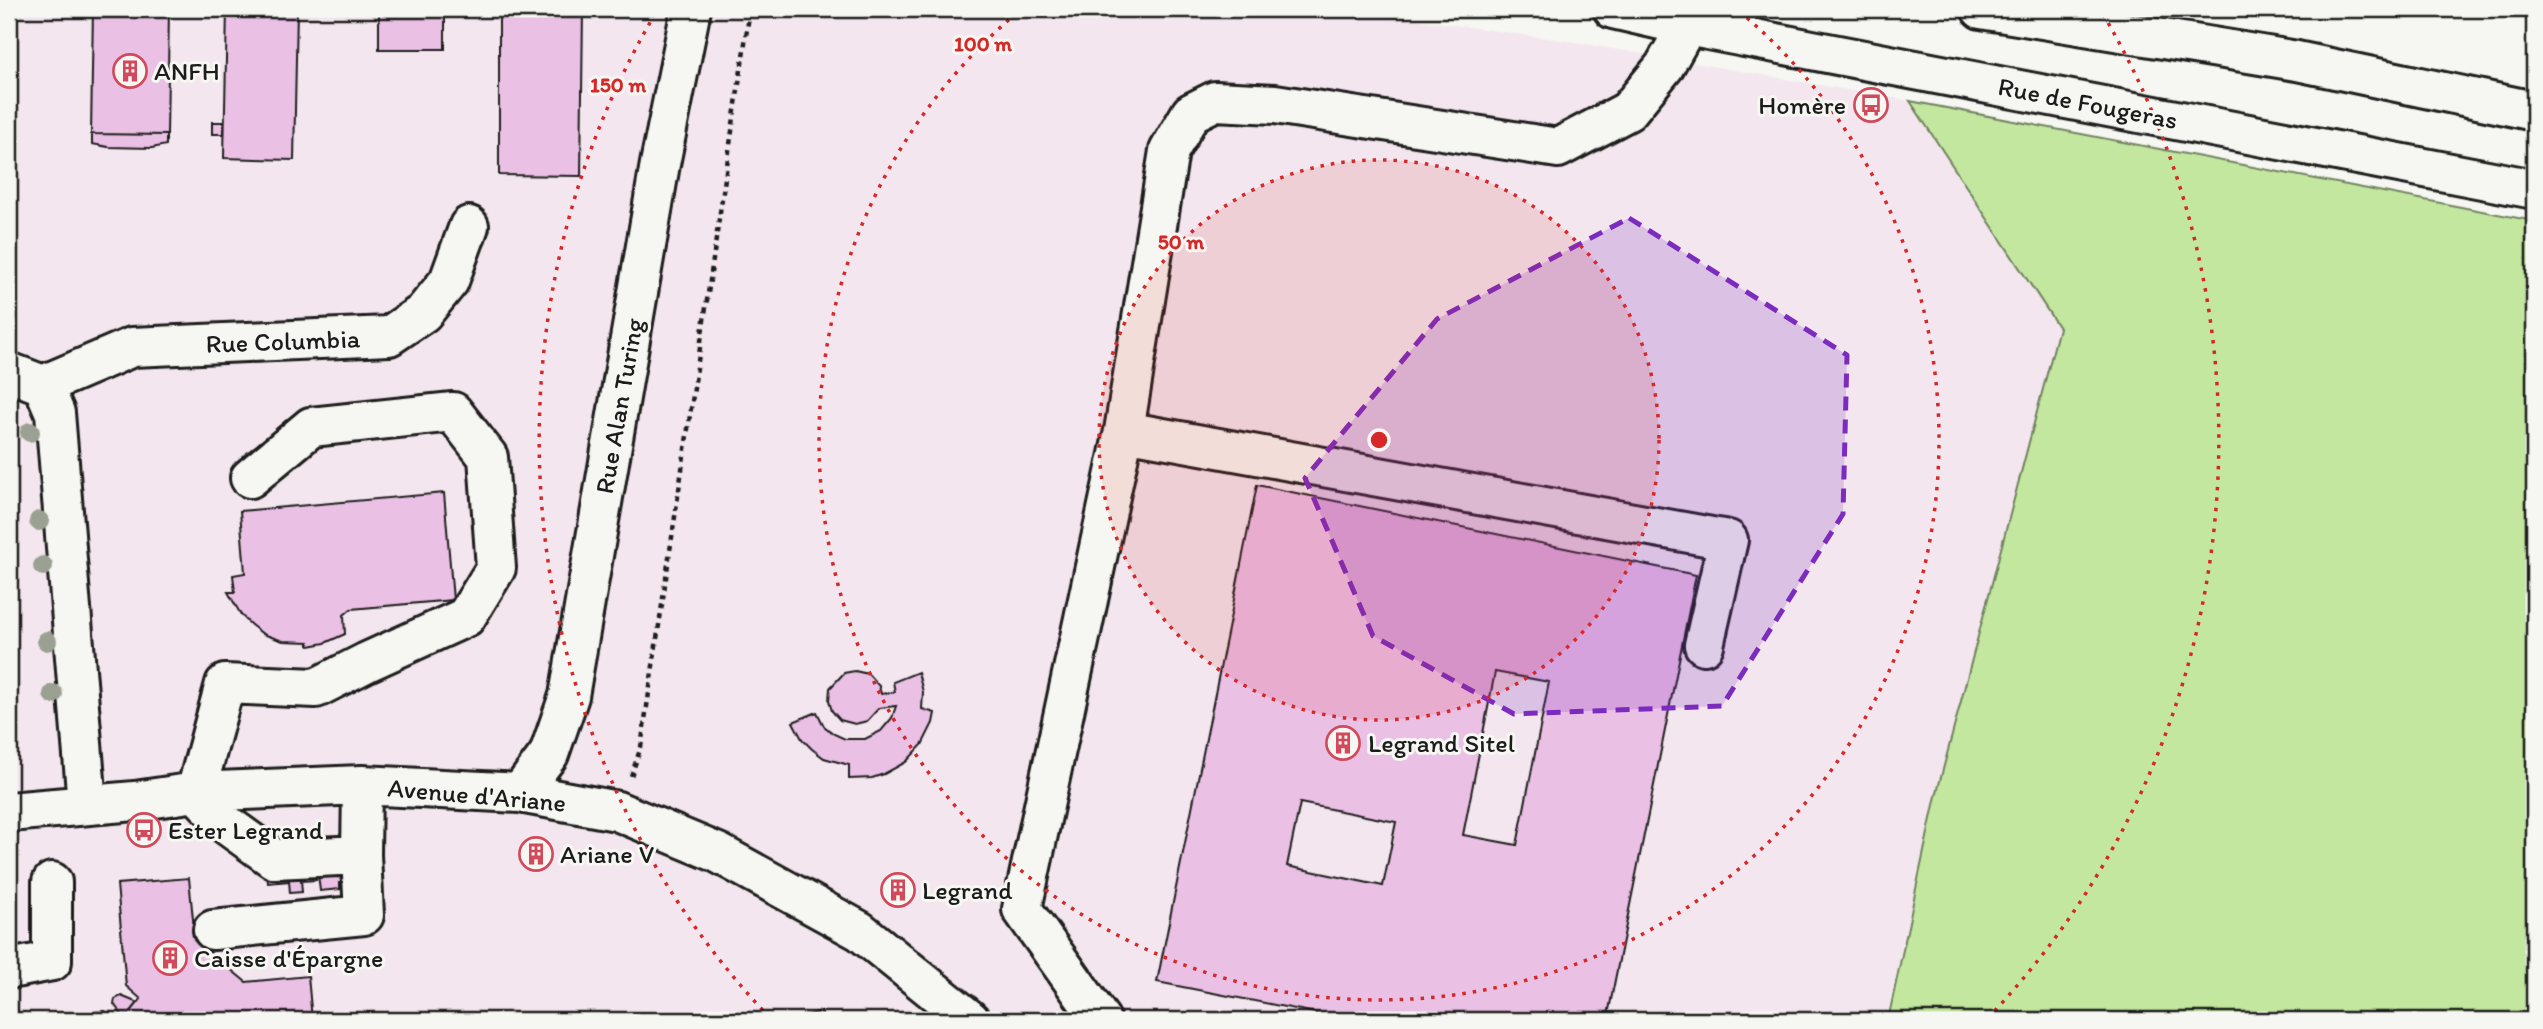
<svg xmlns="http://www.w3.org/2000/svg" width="2543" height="1029" font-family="Itim,sans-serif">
<rect width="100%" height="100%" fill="#f6f6f2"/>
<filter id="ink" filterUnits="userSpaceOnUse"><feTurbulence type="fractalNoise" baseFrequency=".0143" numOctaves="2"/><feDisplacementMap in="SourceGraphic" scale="14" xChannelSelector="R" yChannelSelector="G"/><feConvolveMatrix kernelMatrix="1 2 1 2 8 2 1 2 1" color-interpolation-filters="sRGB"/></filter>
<g filter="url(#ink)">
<path fill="#f3e6ee" d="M 9,9 L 1340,9 L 1574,42 L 1910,101 L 2059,328 L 1935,799 L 1886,1020 L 9,1020 Z"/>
<path fill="#c4e7a0" stroke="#70825e" stroke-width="2" d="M 1910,101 L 2534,221 L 2534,1020 L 1888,1020 L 1935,800 L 2059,328 Z"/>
<path fill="#ebc0e5" stroke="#1c1c1c" stroke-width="2" fill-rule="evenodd" d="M 93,9 L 169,9 L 167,135 L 91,134 Z
M 227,9 L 297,9 L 294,160 L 224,158 Z
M 379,9 L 445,9 L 445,49 L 379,49 Z
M 499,9 L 583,9 L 581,176 L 499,175 Z
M 212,122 L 224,122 L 223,134 L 212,134 Z
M 92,134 L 166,135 L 166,145 L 152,148 L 108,147 L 92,144 Z
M 1257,485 L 1696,575 L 1607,1020 L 1526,1020 L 1497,1015 L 1495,1020 L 1351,1020 L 1157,982 ZM 1495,672 L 1549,682 L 1517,845 L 1463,835 ZM 1300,803 L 1396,822 L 1383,886 L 1287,866 Z
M 444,493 L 453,600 L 351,609 L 344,615 L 345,634 L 325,643 L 309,646 L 309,642 L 283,641 L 263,634 L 251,625 L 241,615 L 228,592 L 235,592 L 233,575 L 245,573 L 240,511 Z
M 855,671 L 868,674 L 879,686 L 881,694 L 895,692 L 893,682 L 918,672 L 923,692 L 922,709 L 935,713 L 933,723 L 922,745 L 906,762 L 884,774 L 872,778 L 849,779 L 849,765 L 824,758 L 812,749 L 802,739 L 793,722 L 817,712 L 824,726 L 834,734 L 845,739 L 865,739 L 881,731 L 892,718 L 896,706 L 879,708 L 867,721 L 855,724 L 840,720 L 832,711 L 829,701 L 830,688 L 844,673 Z
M 526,845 L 547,850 L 545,862 L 524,857 Z
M 346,863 L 348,882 L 340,883 L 340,889 L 320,891 L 317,866 Z
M 315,866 L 316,880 L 301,881 L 300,867 Z
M 300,867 L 302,892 L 290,893 L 288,868 Z
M 288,868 L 289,881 L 268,883 L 267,870 Z
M 189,878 L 195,940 L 246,982 L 308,976 L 312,1020 L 124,1020 L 141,999 L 126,986 L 117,884 Z
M 892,878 L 912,890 L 905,902 L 884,889 Z
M 121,996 L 138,1003 L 125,1019 L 114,1004 L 115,999 Z
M 105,1011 L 116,1020 L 9,1020 L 9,1019 Z
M 821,1011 L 824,1020 L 792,1020 Z"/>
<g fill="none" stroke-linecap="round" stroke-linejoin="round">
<g stroke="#1c1c1c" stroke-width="44">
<path id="minor" d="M 9,372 L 43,385 L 55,413 L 87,804
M 43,385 L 132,347 L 389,336 L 423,313 L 449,281 L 469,226
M 1124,431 L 1728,540 L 1704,645
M 250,478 L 311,427 L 453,412 L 488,457 L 496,568 L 466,617 L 367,662 L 316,688 L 225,684 L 196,792 L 227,825 L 274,859 L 361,855
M 520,793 L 549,754 L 569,696 L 660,164 L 691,9
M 9,812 L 135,801 L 196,792 L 362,785 L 520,793 L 617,811 L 718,853 L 860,931 L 970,1020
M 213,930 L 364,915 L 361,855 L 362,785
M 9,969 L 52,961 L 52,882
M 1101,1020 L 1022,909 L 1124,431 L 1169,151 L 1191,113 L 1215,101 L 1275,104 L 1558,148 L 1628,111 L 1664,67 L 1687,26"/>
</g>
<g stroke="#1c1c1c" stroke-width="44">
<path id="major" d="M 1613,9 L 1687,26 L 2534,189
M 1981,9 L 2297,61 L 2534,111"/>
</g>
<path stroke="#1c1c1c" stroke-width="4.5" stroke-dasharray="5 5" stroke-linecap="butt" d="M 631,776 L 641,747 L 750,9"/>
<use href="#minor" stroke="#f6f6f2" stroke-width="38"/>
<use href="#major" stroke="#f6f6f2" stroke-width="38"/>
</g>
<g fill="#9aa092">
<circle cx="30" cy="432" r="10"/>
<circle cx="39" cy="521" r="10"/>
<circle cx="43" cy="566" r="10"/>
<circle cx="47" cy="641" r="10"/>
<circle cx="53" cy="694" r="10"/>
</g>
</g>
<path fill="#7b2cbf" fill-opacity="0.2" stroke="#7b2cbf" stroke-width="5" stroke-dasharray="14 9" stroke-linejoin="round" d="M 1629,218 L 1847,355 L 1843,514 L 1722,706 L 1514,714 L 1373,636 L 1305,478 L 1437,319 Z"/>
<circle cx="1379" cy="440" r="280" fill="#d62828" fill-opacity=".12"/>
<g fill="none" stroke="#d62828" stroke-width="3.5" stroke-dasharray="3.5 7">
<circle cx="1379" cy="440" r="280"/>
<path d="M1739 11A560 560 0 1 1 1019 11"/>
<path d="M770 1018A840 840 0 0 1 655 14M2103 14A840 840 0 0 1 1988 1018"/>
</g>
<defs>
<g id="building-ring" transform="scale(1.75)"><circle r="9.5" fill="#f6f6f2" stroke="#d1495b" stroke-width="1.5"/><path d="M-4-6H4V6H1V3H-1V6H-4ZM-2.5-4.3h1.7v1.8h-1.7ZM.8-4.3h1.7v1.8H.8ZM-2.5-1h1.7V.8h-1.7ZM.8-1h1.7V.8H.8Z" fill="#d1495b"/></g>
<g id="bus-ring" transform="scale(1.75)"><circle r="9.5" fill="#f6f6f2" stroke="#d1495b" stroke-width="1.5"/><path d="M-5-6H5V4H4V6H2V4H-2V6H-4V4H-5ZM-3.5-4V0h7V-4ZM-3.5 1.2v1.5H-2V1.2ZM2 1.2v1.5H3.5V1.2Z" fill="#d1495b"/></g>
</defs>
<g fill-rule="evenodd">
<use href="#building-ring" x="130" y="71"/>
<use href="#bus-ring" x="1871" y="105"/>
<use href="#building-ring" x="1343" y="743"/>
<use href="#bus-ring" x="144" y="830"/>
<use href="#building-ring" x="536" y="854"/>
<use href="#building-ring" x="898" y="890"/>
<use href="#building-ring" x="170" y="958"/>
</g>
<g text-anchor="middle" stroke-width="6" stroke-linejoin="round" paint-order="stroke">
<g font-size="26" fill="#1c1c1c" stroke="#f6f6f2" text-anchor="start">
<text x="154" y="80">ANFH</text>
<text x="1846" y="114" text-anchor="end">Homère</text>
<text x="1368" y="752">Legrand Sitel</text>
<text x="168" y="839">Ester Legrand</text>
<text x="560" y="863">Ariane V</text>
<text x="922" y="899">Legrand</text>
<text x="194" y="967">Caisse d'Épargne</text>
</g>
<g font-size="26" fill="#1c1c1c" stroke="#f6f6f2">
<text transform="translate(2088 103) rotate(11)" y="9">Rue de Fougeras</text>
<text transform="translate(283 341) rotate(-2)" y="9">Rue Columbia</text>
<text transform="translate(619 406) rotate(-80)" y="9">Rue Alan Turing</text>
<text transform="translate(477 795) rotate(5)" y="9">Avenue d'Ariane</text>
</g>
</g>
<circle cx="1379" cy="440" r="10" fill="#d62828" stroke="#f6f6f2" stroke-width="3.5"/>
<g font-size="21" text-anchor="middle" font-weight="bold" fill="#d62828" stroke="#f6f6f2" stroke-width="6" stroke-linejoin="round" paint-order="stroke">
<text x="983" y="51">100 m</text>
<text x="618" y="92">150 m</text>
<text x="1181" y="249">50 m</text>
</g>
<rect width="2543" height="1029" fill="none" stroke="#f6f6f2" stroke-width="35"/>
<rect x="18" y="18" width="2508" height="994" fill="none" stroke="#1c1c1c" stroke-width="2.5" filter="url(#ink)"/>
</svg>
